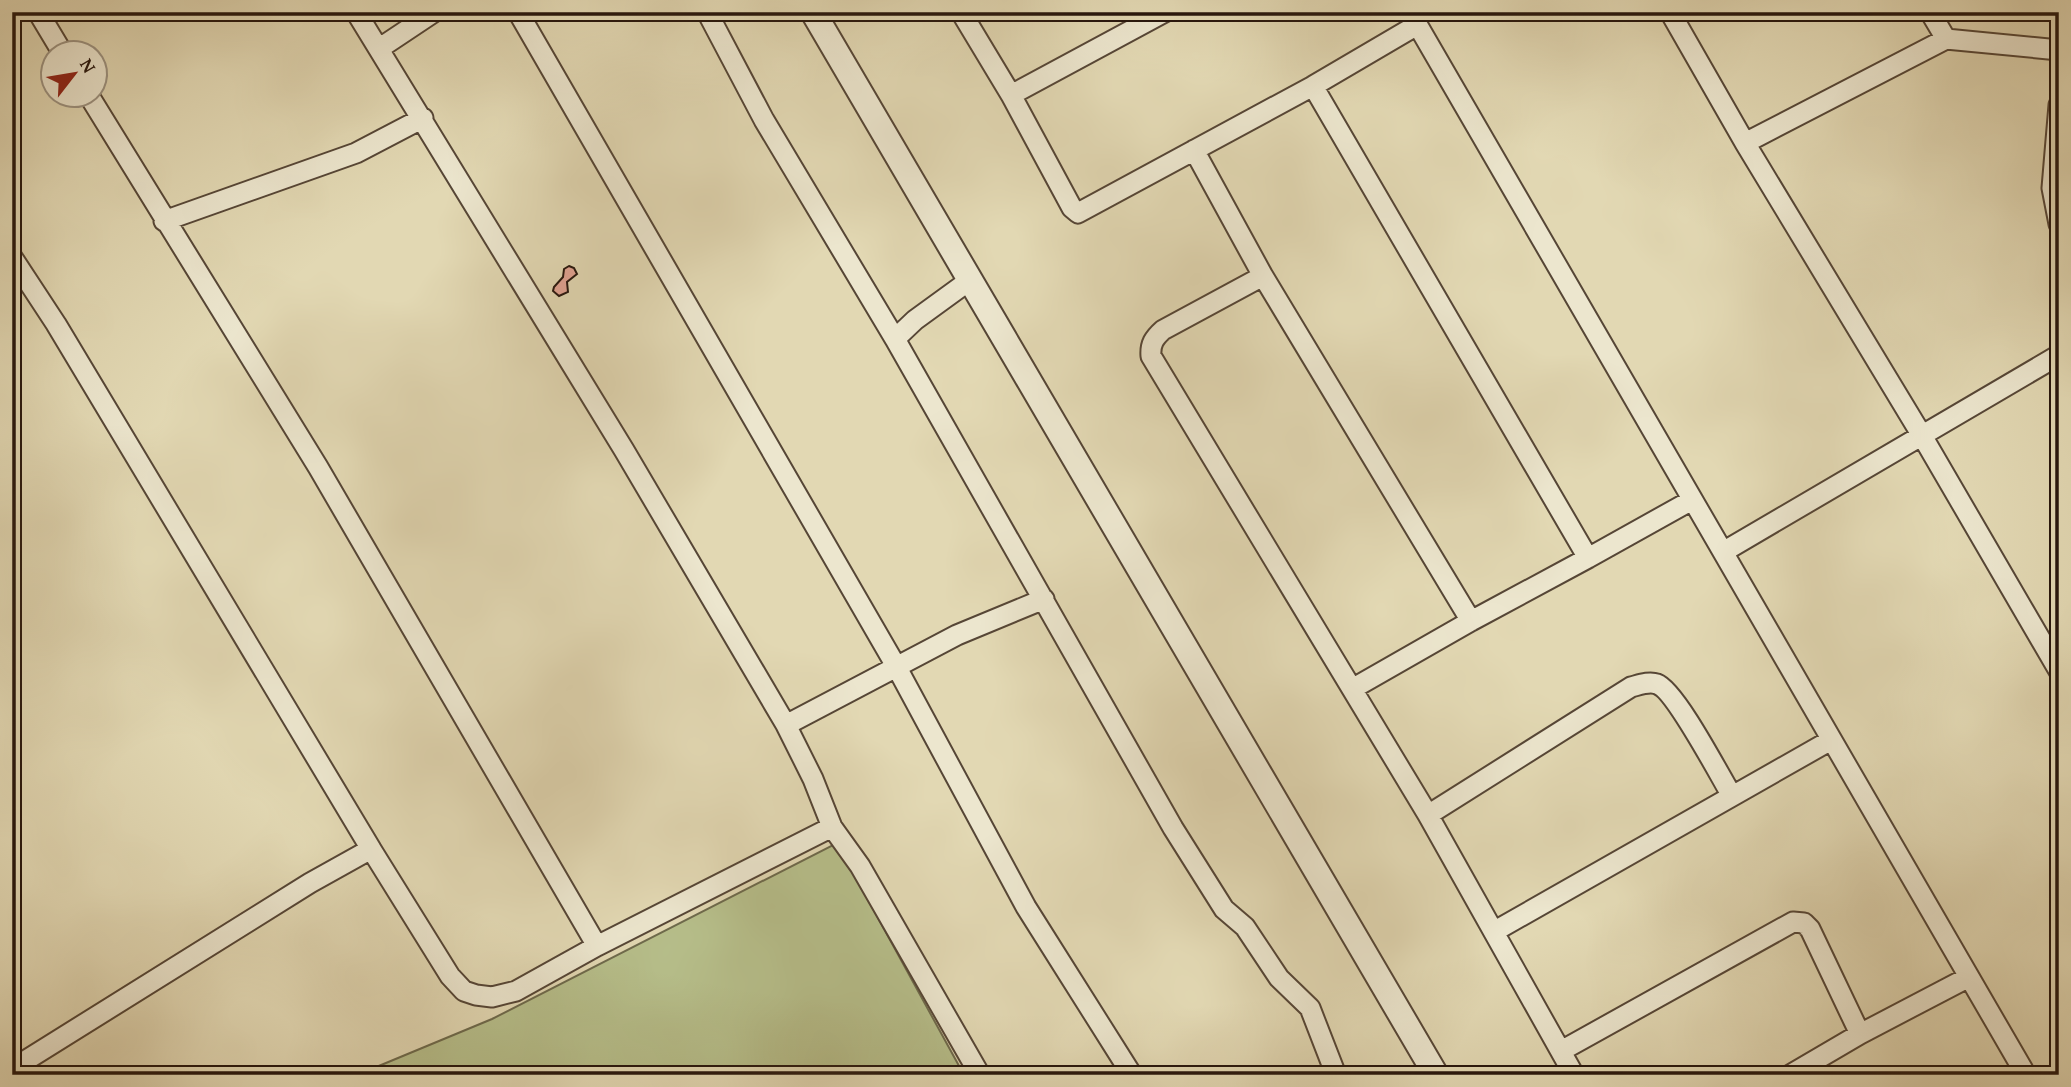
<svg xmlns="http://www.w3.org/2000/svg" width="2071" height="1087" font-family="'Gentium Book Plus',serif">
<rect width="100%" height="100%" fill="#e2d8b3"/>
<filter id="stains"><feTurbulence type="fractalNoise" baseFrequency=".00286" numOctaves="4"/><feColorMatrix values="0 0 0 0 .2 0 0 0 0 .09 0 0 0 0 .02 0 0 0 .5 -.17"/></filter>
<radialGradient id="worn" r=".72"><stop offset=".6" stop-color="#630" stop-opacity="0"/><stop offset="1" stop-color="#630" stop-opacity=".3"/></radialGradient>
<path fill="#b6be8a" stroke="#6e6a4c" stroke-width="2" d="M 837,843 L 964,1075 L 357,1075 L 492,1019 Z"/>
<path fill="#e3a494" stroke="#27160d" stroke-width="2" d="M 569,266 L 574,268 L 577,274 L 567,282 L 568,292 L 559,296 L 553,291 L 554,287 L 563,277 L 564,269 Z"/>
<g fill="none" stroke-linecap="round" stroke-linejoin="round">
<g stroke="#564636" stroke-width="23">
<path id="minor" d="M 38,12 L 62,52
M 356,12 L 624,450 L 786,725 L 813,779 L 832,827
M 518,12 L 896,666 L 1026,907 L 1132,1075
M 707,12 L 764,120 L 895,339
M 961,12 L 1011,95 L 1072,208 L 1078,213 L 1313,86 L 1417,25
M 1410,12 L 2026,1075
M 1670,12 L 1745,143 L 1921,434 L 2059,671
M 1930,12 L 1946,39
M 380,48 L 434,12
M 1313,86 L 1588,558 L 1471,621 L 1352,689
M 88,94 L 318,467 L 597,946
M 1011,95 L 1165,12
M 2059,105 L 2052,188 L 2059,224
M 1745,143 L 1946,39 L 2059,50
M 1194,150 L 1263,276 L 1471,621
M 164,221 L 356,153 L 423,118
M 12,257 L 56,324 L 371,849
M 1263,276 L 1163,330 C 1154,338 1150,344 1151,356 L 1428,815 L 1574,1075
M 970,280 L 915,320 L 895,339 L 1173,828 L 1224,909 L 1245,927 L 1279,978 L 1310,1008 L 1336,1075
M 1723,552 L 2059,355
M 1588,558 L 1692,500
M 786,725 L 957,635 L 1044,599
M 1428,815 L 1631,687 C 1639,685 1649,681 1657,684 C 1675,690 1720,776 1732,796
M 1495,931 L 1831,740
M 1561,1051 L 1793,922 L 1804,923 L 1810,929 L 1860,1034
M 12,1069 L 310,883 L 371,849 L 450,976 L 464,991 L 476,995 L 492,997 L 516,991 L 597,946 L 832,827 L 860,866 L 980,1075
M 1790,1075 L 1860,1034 L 1969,977"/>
</g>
<g stroke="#564636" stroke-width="28">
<path id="tertiary" d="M 813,12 L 1436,1075"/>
</g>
<use href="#minor" stroke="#ece6ce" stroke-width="19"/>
<use href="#tertiary" stroke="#ece6ce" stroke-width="24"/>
</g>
<rect width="2071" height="1087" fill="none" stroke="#e2d8b3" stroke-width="42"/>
<rect x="14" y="14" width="2043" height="1059" fill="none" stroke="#27160d" stroke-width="3.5"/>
<rect x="21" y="21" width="2029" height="1045" fill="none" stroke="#27160d" stroke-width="2"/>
<g transform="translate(74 74) rotate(59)"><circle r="33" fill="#ece6ce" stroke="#9d9381" stroke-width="2"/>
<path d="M0-5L12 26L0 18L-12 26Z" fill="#8f2418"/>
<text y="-10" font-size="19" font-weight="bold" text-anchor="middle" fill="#27160d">N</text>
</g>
<rect width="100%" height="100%" filter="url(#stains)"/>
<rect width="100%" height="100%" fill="url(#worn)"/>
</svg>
